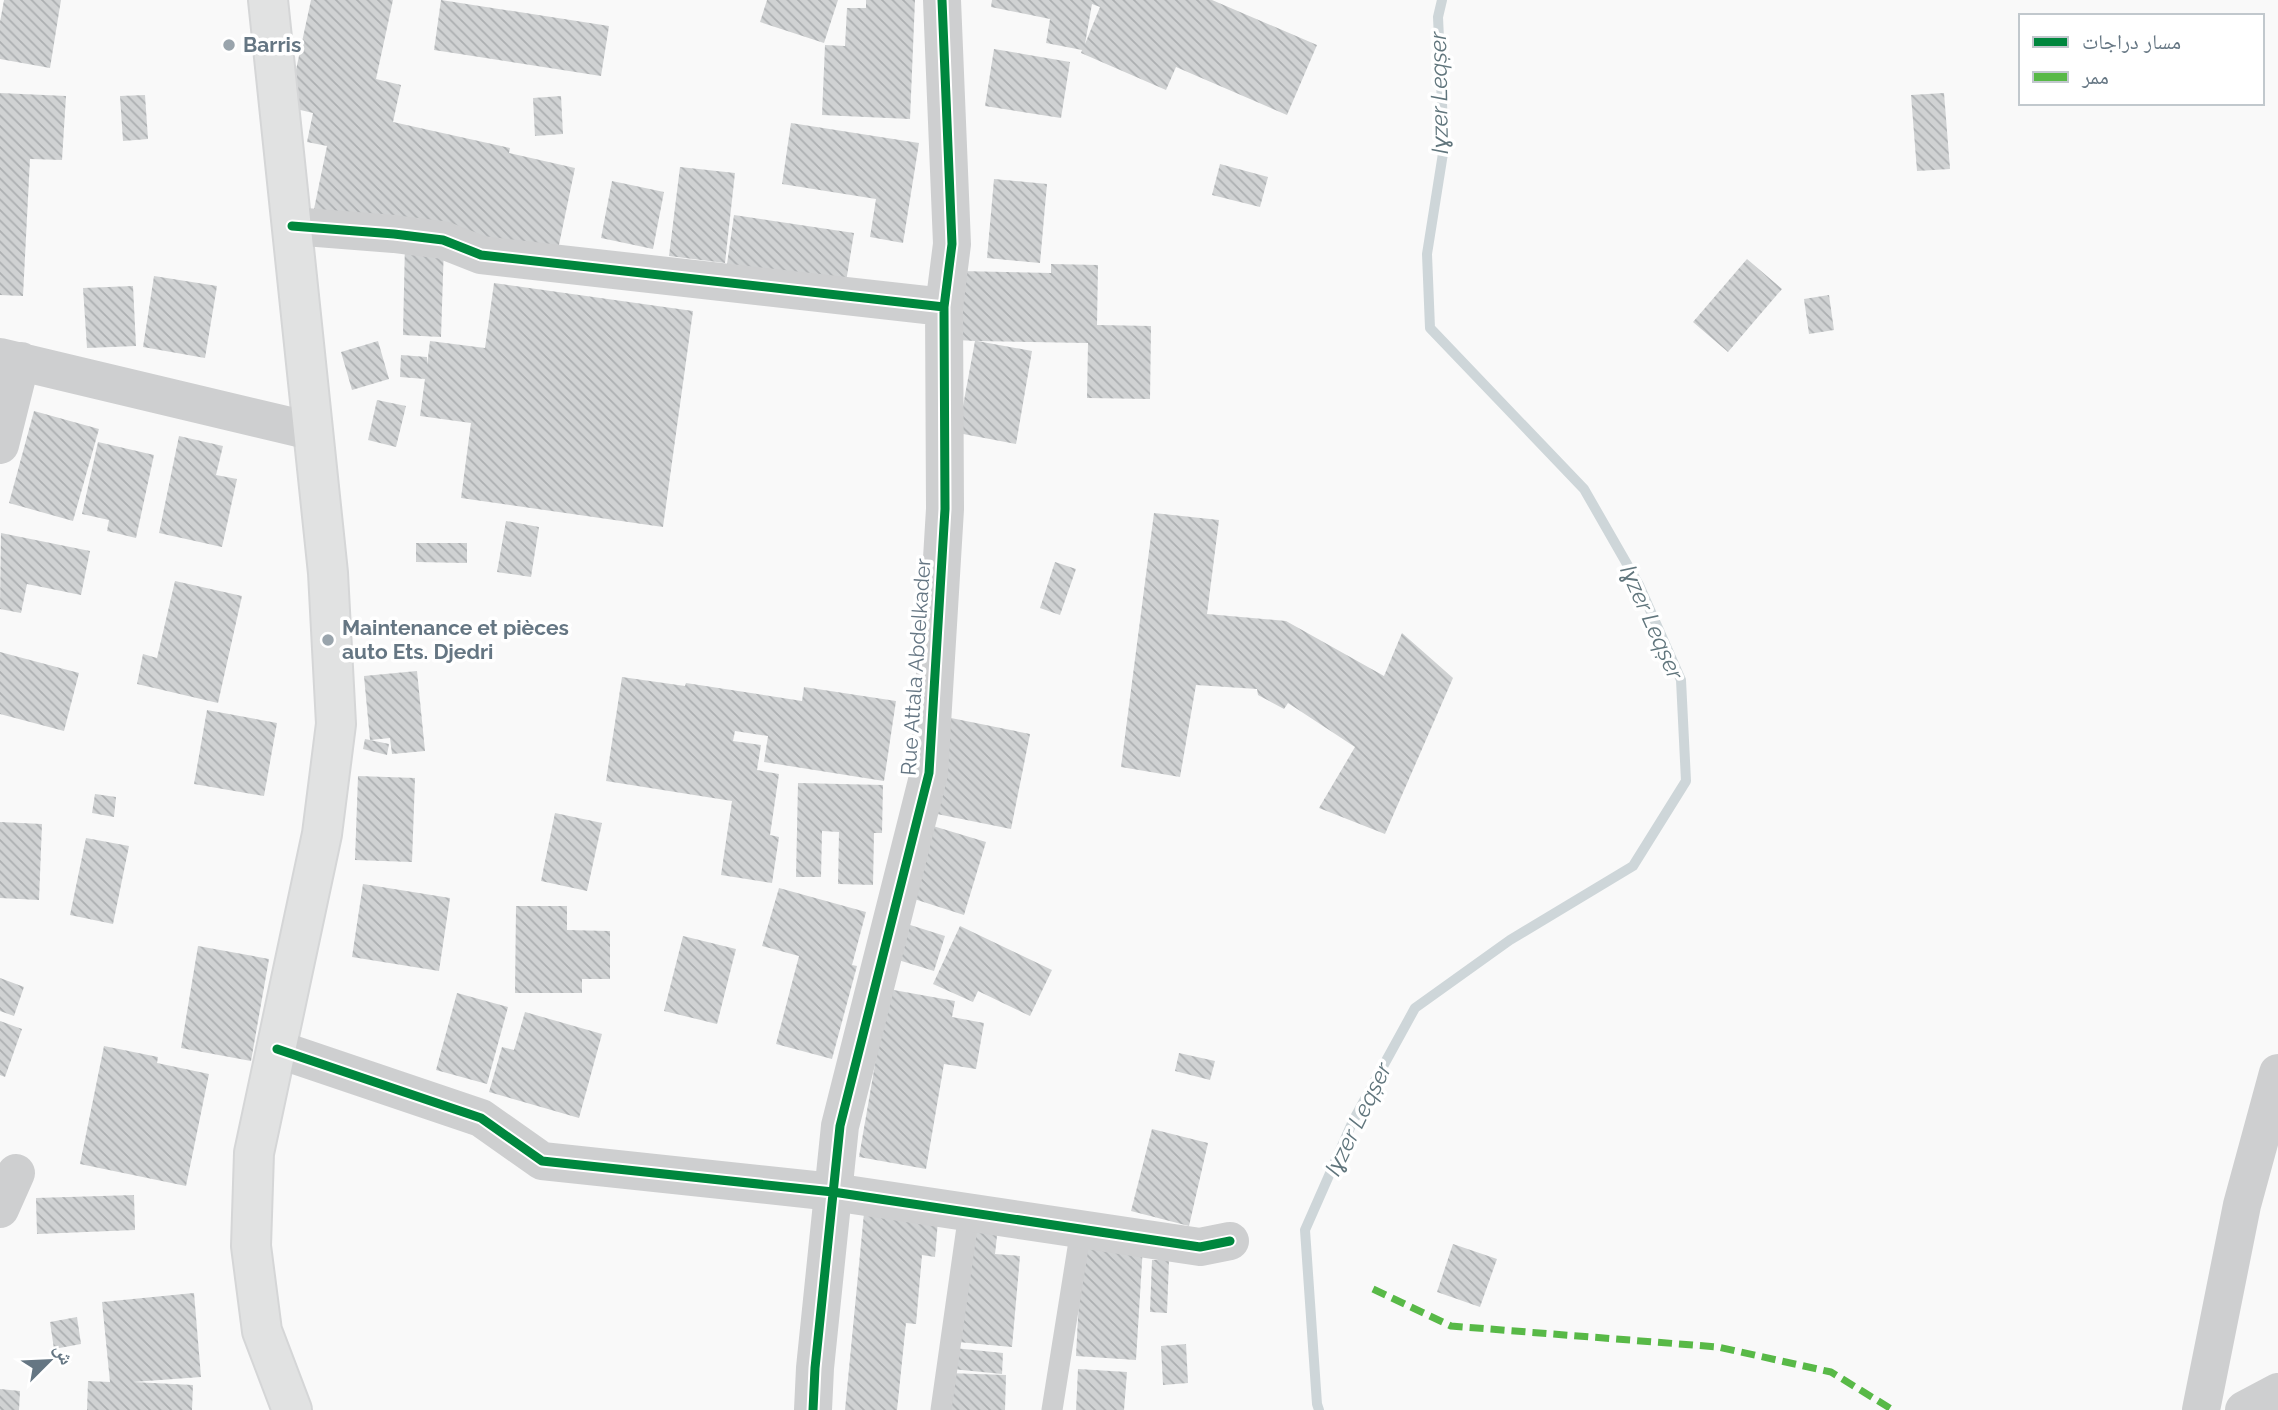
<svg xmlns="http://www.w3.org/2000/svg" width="2278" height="1410" font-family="Raleway,'Noto Naskh Arabic',sans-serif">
<defs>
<pattern id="building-back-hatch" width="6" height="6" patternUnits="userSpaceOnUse" patternTransform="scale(1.75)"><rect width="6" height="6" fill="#d0d2d3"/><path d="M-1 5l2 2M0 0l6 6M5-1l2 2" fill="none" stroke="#acafb1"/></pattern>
</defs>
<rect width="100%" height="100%" fill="#f9f9f9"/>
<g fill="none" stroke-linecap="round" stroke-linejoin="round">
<path stroke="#ced6d9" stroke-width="10" d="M 1319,1410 L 1317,1404 L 1305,1230 L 1353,1121 L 1415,1008 L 1510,940 L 1633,866 L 1686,781 L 1681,680 L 1639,585 L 1584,489 L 1430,328 L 1427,254 L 1444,147 L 1438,17 L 1442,0"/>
</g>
<path fill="url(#building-back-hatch)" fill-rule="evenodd" d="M 4,0 L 61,0 L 50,68 L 0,59 L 0,22 Z
M 311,0 L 393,0 L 376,79 L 401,85 L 393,122 L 510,148 L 509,153 L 575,168 L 555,264 L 314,209 L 327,146 L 307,142 L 313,113 L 288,107 Z
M 441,0 L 609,26 L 601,76 L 434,50 Z
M 767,0 L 838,0 L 824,43 L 760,22 Z
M 866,0 L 915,0 L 910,119 L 822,115 L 825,45 L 845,46 L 847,8 L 866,8 Z
M 992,0 L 1212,0 L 1317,45 L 1287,115 L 1176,67 L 1166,90 L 1081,53 L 1082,50 L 1046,43 L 1050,19 L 991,7 ZM 1092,4 L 1100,7 L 1085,44 Z
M 994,49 L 1070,62 L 1061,118 L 985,106 Z
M 0,93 L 66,96 L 62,160 L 30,159 L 23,296 L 0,295 Z
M 1944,93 L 1950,169 L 1917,171 L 1911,95 Z
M 145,95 L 148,139 L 123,141 L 120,96 Z
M 561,96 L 563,134 L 535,136 L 533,98 Z
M 791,123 L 919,143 L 903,243 L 870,237 L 876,199 L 782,184 Z
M 1220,164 L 1268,177 L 1260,207 L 1212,195 Z
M 680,167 L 735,173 L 725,263 L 669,256 Z
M 994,179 L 1047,184 L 1040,263 L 987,258 Z
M 612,181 L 664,192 L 653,249 L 601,238 Z
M 734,215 L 854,233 L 846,282 L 727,264 Z
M 405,243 L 444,245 L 441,337 L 403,335 Z
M 1747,259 L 1782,289 L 1728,352 L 1693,322 Z
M 1051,264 L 1098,265 L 1097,325 L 1151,326 L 1150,399 L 1087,398 L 1088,343 L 977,341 L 1032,351 L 1016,444 L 958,433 L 975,341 L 957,340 L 959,271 L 1051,273 Z
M 154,276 L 217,286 L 205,358 L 143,347 Z
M 494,283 L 693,311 L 663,527 L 461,498 L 471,423 L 420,416 L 425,379 L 400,377 L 401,355 L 427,357 L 427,365 L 430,341 L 485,348 Z
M 133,286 L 136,346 L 87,348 L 83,288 Z
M 1829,295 L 1834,330 L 1809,334 L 1804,299 Z
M 378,341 L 389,379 L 352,390 L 341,352 Z
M 377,400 L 406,406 L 396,447 L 368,440 Z
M 34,411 L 99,429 L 73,521 L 9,503 Z
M 179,436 L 223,446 L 216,475 L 237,479 L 222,547 L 159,533 Z
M 98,442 L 154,455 L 136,538 L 107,531 L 109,520 L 82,514 Z
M 1154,513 L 1219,520 L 1207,614 L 1286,621 L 1384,676 L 1402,633 L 1453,678 L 1385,834 L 1319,808 L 1355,747 L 1288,703 L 1284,709 L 1258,695 L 1257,689 L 1196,685 L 1180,777 L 1121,767 Z
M 506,521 L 539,527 L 531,577 L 497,572 Z
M 1,533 L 90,551 L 81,595 L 27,584 L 21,613 L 0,609 Z
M 416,543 L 467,543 L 467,563 L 416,562 Z
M 1055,562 L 1076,569 L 1060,615 L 1040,608 Z
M 175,581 L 242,596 L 218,703 L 137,684 L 143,654 L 157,658 Z
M 0,652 L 79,673 L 64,731 L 0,714 Z
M 417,671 L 425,751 L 392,754 L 390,738 L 370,740 L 389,744 L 387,755 L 363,749 L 365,739 L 370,740 L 364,676 Z
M 622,677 L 685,686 L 686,683 L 802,701 L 804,687 L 896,701 L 884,781 L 764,762 L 768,736 L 735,731 L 733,741 L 761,745 L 757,770 L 779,774 L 770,835 L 779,837 L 772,883 L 721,875 L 732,801 L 606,781 Z
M 207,710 L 277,723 L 264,796 L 194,784 Z
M 946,717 L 1030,734 L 1011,829 L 927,812 Z
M 358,776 L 415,778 L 412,862 L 355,860 Z
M 798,783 L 883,785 L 882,833 L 874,833 L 873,885 L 838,884 L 839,832 L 822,831 L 821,877 L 796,877 Z
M 95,794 L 116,797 L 114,817 L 92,813 Z
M 555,813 L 602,823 L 587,891 L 541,881 Z
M 0,822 L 42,824 L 39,900 L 0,898 Z
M 933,826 L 986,842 L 964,915 L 911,898 Z
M 86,838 L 129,846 L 113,924 L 70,915 Z
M 363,884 L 450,898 L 439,971 L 352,957 Z
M 779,888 L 866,912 L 852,965 L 857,966 L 832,1059 L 776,1044 L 799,956 L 762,946 Z
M 516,906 L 567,906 L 567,930 L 610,931 L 610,979 L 582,979 L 582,993 L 515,993 Z
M 907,924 L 945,936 L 934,971 L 895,959 Z
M 960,926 L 1052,970 L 1030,1016 L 978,991 L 973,1002 L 933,984 Z
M 683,936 L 736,949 L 717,1024 L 664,1011 Z
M 198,946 L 269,959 L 251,1061 L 181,1048 Z
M 0,978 L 24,987 L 14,1016 L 0,1011 Z
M 888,989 L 955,1001 L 952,1017 L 984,1023 L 976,1069 L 944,1064 L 926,1169 L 859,1157 Z
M 457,993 L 508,1007 L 487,1084 L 436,1070 Z
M 525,1012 L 602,1034 L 579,1118 L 489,1092 L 502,1047 L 514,1050 Z
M 0,1021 L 22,1029 L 5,1077 L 0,1075 Z
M 104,1046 L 158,1057 L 157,1063 L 209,1074 L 186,1186 L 80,1164 Z
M 1179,1053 L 1215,1061 L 1210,1080 L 1175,1071 Z
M 1152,1129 L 1208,1143 L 1189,1226 L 1131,1211 Z
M 134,1195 L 135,1230 L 37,1234 L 36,1198 Z
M 864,1213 L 938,1220 L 935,1257 L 922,1255 L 916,1324 L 906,1323 L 897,1410 L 845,1410 Z
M 968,1224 L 998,1227 L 995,1254 L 1020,1256 L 1012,1347 L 958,1342 Z
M 1082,1242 L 1143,1246 L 1136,1360 L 1076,1356 Z
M 1453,1244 L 1497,1259 L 1480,1307 L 1437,1292 Z
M 1152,1260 L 1169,1260 L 1167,1313 L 1150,1312 Z
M 194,1293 L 201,1377 L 133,1382 L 193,1385 L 192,1410 L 87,1410 L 88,1381 L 110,1382 L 102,1302 Z
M 77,1317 L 81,1344 L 54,1349 L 50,1322 Z
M 1186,1344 L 1188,1383 L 1163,1385 L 1161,1346 Z
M 954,1348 L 1003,1353 L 1002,1374 L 952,1369 Z
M 1078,1369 L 1127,1372 L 1124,1410 L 1076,1410 Z
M 947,1373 L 1006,1375 L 1005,1410 L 946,1410 Z
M 0,1389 L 20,1391 L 19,1410 L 0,1410 Z"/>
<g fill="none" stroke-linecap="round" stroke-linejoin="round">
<g stroke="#d5d6d7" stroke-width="42">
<path id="primary" d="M 268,0 L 328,573 L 336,724 L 322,834 L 254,1153 L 251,1246 L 262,1331 L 292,1410"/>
</g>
<path stroke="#cecfd0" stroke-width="21" d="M 941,1410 L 969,1213
M 1052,1410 L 1081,1229"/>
<path stroke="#cecfd0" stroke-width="38" d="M 292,226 L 394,234 L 443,240 L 481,255 L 944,307
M 0,357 L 311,431
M 0,445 L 21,361
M 277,1049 L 481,1118 L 542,1161 L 833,1192 L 1200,1247 L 1230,1241
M 0,1209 L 16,1173
M 813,1410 L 815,1368 L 840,1126 L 929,773 L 945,509 L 944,307 L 952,244 L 942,0
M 2201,1410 L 2242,1205 L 2278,1073
M 2244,1410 L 2278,1392"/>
<use href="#primary" stroke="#e1e2e2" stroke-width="38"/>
<path stroke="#58b947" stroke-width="7" stroke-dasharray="14 7" stroke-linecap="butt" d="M 1373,1289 L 1451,1326 L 1718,1347 L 1831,1372 L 1893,1410"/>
<g stroke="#fff" stroke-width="13">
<path id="cycleway" d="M 292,226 L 394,234 L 443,240 L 481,255 L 944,307
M 277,1049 L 481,1118 L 542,1161 L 833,1192 L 1200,1247 L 1230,1241
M 813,1410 L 815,1368 L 840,1126 L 929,773 L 945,509 L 944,307 L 952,244 L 942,0"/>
</g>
<use href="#cycleway" stroke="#00873e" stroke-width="9"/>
</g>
<g fill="#99a4ac" stroke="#fff" stroke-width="2.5">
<circle cx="229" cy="45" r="7"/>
<circle cx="328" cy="640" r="7"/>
</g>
<g text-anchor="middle" stroke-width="7" stroke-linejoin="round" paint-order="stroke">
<g font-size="21" font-weight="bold" fill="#657683" stroke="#fff" text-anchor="start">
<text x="243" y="52">Barris</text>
<text x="342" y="635">Maintenance et pièces<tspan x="342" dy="24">auto Ets. Djedri</tspan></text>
</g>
<g font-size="21" fill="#657683" stroke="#fff">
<text transform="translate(916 667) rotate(-86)" y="7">Rue Attala Abdelkader</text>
</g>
<g font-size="23" font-style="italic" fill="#60757c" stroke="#fff">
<text transform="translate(1439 93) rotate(-91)" y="8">Iɣzer Leqṣer</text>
<text transform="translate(1652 622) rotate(66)" y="8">Iɣzer Leqṣer</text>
<text transform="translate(1358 1119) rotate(-64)" y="8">Iɣzer Leqṣer</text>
</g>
</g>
<rect x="2019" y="14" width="245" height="91" fill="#ffffff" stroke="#c1c8cd" stroke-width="2"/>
<rect x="2033" y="37" width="35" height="10" fill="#00873e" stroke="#c1c8cd" stroke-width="2"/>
<text x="2082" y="49" font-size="21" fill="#657683">مسار دراجات</text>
<rect x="2033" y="72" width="35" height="10" fill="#58b947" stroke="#c1c8cd" stroke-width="2"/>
<text x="2082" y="84" font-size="21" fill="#657683">ممر</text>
<g transform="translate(49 1361) rotate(66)" stroke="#ffffff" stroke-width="5" paint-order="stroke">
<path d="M0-5L12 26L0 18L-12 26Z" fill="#657683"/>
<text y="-10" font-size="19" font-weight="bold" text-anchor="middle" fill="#657683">ش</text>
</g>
</svg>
